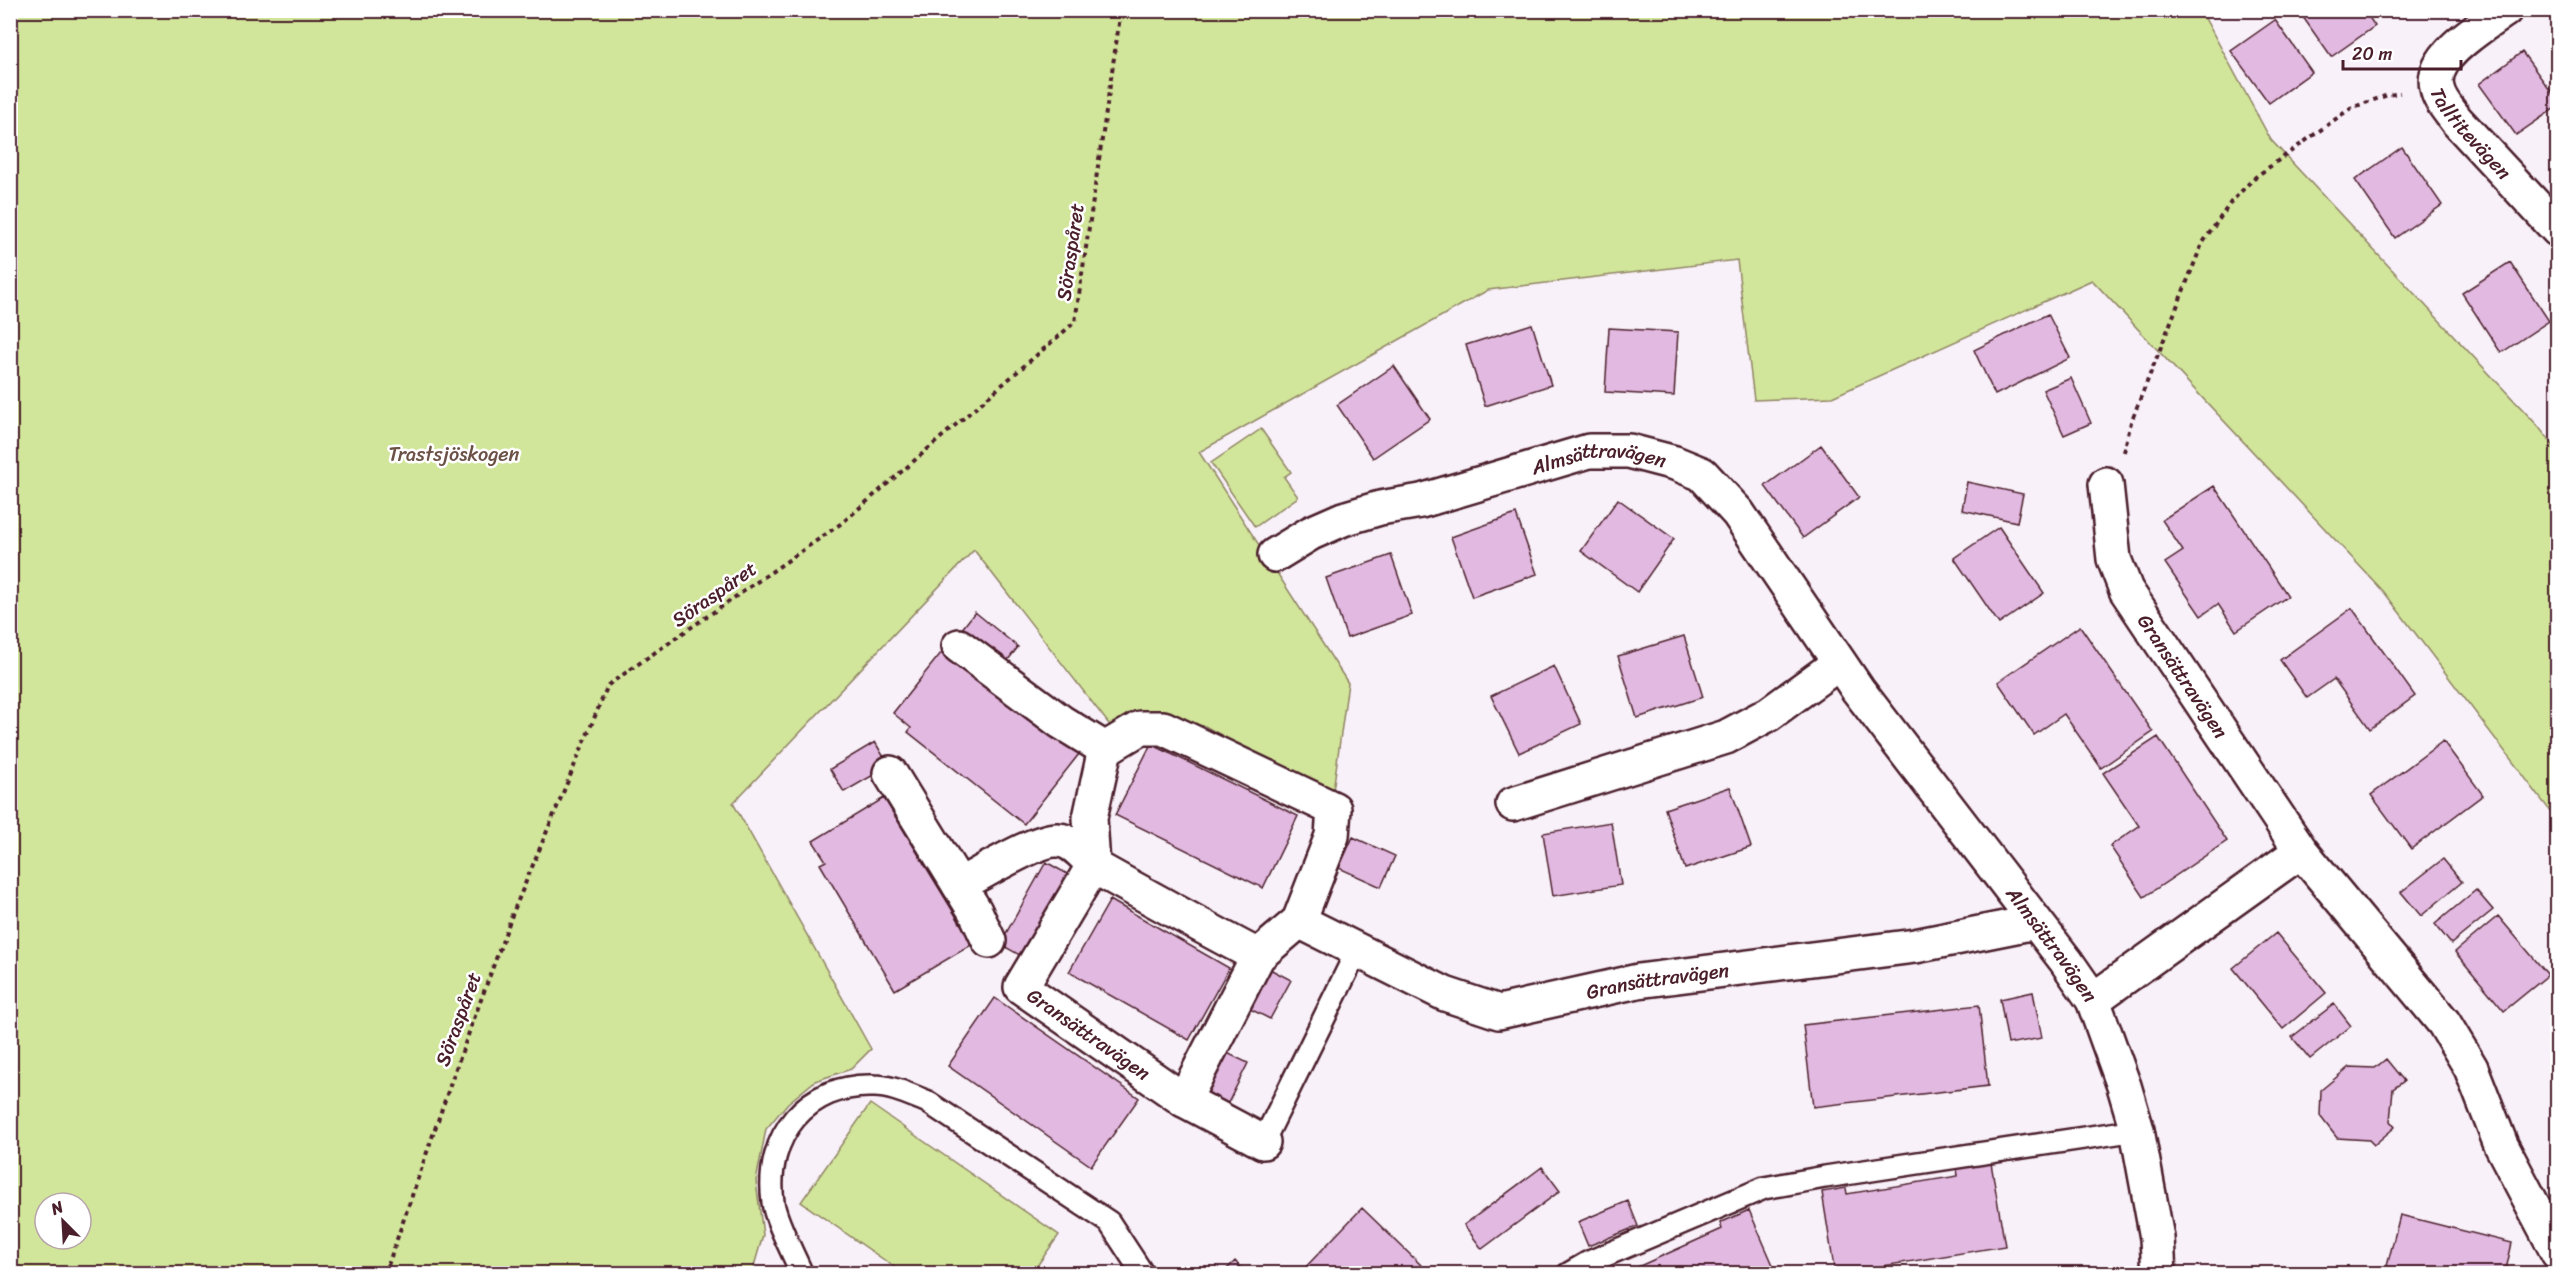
<svg xmlns="http://www.w3.org/2000/svg" width="2568" height="1284" font-family="Sriracha,sans-serif">
<rect width="100%" height="100%" fill="#f9f1f9"/>
<filter id="ink" filterUnits="userSpaceOnUse"><feTurbulence type="fractalNoise" baseFrequency=".0167" numOctaves="2"/><feDisplacementMap in="SourceGraphic" scale="12" xChannelSelector="R" yChannelSelector="G"/><feConvolveMatrix kernelMatrix="1 2 1 2 8 2 1 2 1" color-interpolation-filters="sRGB"/></filter>
<g filter="url(#ink)">
<path fill="#d2e69b" stroke="#8e8263" stroke-width="1.5" fill-rule="evenodd" d="M 10,11 L 2201,11 L 2271,140 L 2538,426 L 2557,451 L 2557,820 L 2384,592 L 2092,280 L 1832,397 L 1754,400 L 1737,260 L 1488,290 L 1199,452 L 1348,683 L 1332,798 L 1205,726 L 1150,721 L 1112,728 L 974,550 L 733,803 L 871,1049 L 851,1069 L 815,1081 L 788,1103 L 766,1129 L 756,1181 L 763,1235 L 752,1273 L 11,1273 ZM 45,1203 L 81,1203 L 81,1239 L 45,1239 Z
M 1261,429 L 1291,472 L 1284,477 L 1298,497 L 1255,527 L 1211,463 Z
M 870,1104 L 1059,1235 L 1032,1273 L 903,1273 L 801,1202 Z"/>
<path fill="#e2b9e0" stroke="#4a1f2b" stroke-width="1.5" d="M 2298,10 L 2364,10 L 2375,26 L 2331,57 Z
M 2275,20 L 2312,72 L 2269,103 L 2231,51 Z
M 2558,27 L 2558,42 L 2551,32 Z
M 2522,52 L 2558,101 L 2558,106 L 2516,135 L 2479,84 Z
M 2402,147 L 2442,205 L 2395,238 L 2355,180 Z
M 2510,262 L 2549,321 L 2501,353 L 2462,293 Z
M 2048,314 L 2070,358 L 1995,395 L 1974,350 Z
M 1532,324 L 1551,385 L 1485,406 L 1466,345 Z
M 1609,328 L 1678,332 L 1674,396 L 1605,392 Z
M 1394,366 L 1430,419 L 1373,458 L 1337,405 Z
M 2071,378 L 2091,423 L 2064,435 L 2043,390 Z
M 1821,445 L 1859,497 L 1803,538 L 1765,486 Z
M 1967,482 L 2023,494 L 2017,522 L 1962,510 Z
M 2214,486 L 2288,596 L 2236,631 L 2218,604 L 2201,616 L 2165,563 L 2183,551 L 2162,520 Z
M 1618,499 L 1674,539 L 1637,592 L 1581,551 Z
M 1516,514 L 1537,574 L 1472,597 L 1451,537 Z
M 1999,527 L 2044,593 L 1999,624 L 1954,558 Z
M 1391,555 L 1412,615 L 1347,638 L 1326,578 Z
M 2352,608 L 2415,696 L 2370,729 L 2334,679 L 2307,698 L 2280,660 Z
M 975,612 L 1018,647 L 1001,669 L 958,634 Z
M 2080,626 L 2153,732 L 2101,768 L 2064,714 L 2034,735 L 1998,682 Z
M 1684,636 L 1703,697 L 1637,718 L 1618,656 Z
M 945,648 L 1079,754 L 1024,824 L 908,732 L 911,728 L 893,713 Z
M 1554,666 L 1581,724 L 1519,753 L 1491,696 Z
M 2158,737 L 2227,841 L 2144,897 L 2110,846 L 2139,826 L 2103,773 Z
M 2443,741 L 2483,795 L 2411,849 L 2371,795 Z
M 875,742 L 889,766 L 844,792 L 830,769 Z
M 1151,744 L 1298,816 L 1263,888 L 1115,815 Z
M 1730,787 L 1751,847 L 1685,869 L 1665,809 Z
M 884,798 L 973,944 L 895,990 L 820,864 L 826,861 L 813,841 Z
M 1611,822 L 1621,885 L 1553,896 L 1543,833 Z
M 1353,837 L 1395,856 L 1381,887 L 1339,868 Z
M 2443,859 L 2462,882 L 2421,916 L 2401,892 Z
M 1046,862 L 1071,876 L 1025,958 L 1000,944 Z
M 2476,890 L 2493,910 L 2451,944 L 2435,924 Z
M 1110,900 L 1229,968 L 1189,1040 L 1069,972 Z
M 2498,916 L 2548,975 L 2504,1011 L 2455,952 Z
M 2276,933 L 2326,993 L 2283,1029 L 2233,968 Z
M 1264,966 L 1291,980 L 1270,1019 L 1244,1006 Z
M 2033,992 L 2042,1038 L 2008,1044 L 2000,999 Z
M 995,998 L 1139,1098 L 1091,1166 L 948,1066 Z
M 2334,1004 L 2351,1026 L 2310,1059 L 2292,1037 Z
M 1979,1005 L 1988,1086 L 1813,1107 L 1803,1025 Z
M 1221,1050 L 1248,1063 L 1227,1105 L 1200,1092 Z
M 2386,1059 L 2404,1081 L 2393,1089 L 2390,1121 L 2395,1127 L 2374,1145 L 2369,1140 L 2337,1138 L 2320,1116 L 2321,1090 L 2349,1067 L 2375,1068 Z
M 1991,1163 L 2005,1246 L 1835,1274 L 1822,1192 L 1846,1188 L 1847,1194 L 1958,1176 L 1957,1168 Z
M 1542,1167 L 1560,1191 L 1482,1249 L 1464,1225 Z
M 1628,1201 L 1638,1226 L 1588,1246 L 1578,1222 Z
M 1362,1208 L 1421,1265 L 1412,1274 L 1299,1274 Z
M 1749,1210 L 1777,1274 L 1622,1274 L 1722,1229 L 1720,1223 Z
M 2400,1215 L 2512,1243 L 2505,1274 L 2385,1274 Z
M 1235,1261 L 1247,1274 L 1222,1274 Z"/>
<g fill="none" stroke-linecap="round" stroke-linejoin="round">
<g stroke="#4a1f2b" stroke-width="26">
<path id="service" d="M 1263,1142 L 1358,949
M 802,1274 C 794,1255 775,1220 773,1202 C 764,1136 807,1083 874,1086 C 892,1086 910,1095 926,1101 L 1109,1222 L 1143,1274
M 1568,1274 L 1587,1263 L 1764,1188 L 1825,1177 L 2137,1130"/>
</g>
<g stroke="#4a1f2b" stroke-width="38">
<g id="minor">
<path id="s1" d="M 2505,10 C 2483,26 2429,56 2437,88 C 2439,100 2449,110 2456,120 L 2558,230"/>
<path id="s2" d="M 1275,555 L 1311,533 L 1343,519 L 1380,508 L 1421,501 L 1589,451 L 1629,451 L 1675,463 L 1702,474 L 1738,513 L 1858,690 L 2066,961 L 2093,1000 L 2124,1086 L 2137,1130 L 2157,1238 L 2159,1274"/>
<path d="M 959,646 L 1061,722 L 1105,749 L 1140,728 L 1163,728 L 1334,809 L 1332,836 L 1299,921 L 1258,956 L 1184,1100"/>
<path id="s3" d="M 1105,749 L 1090,818 L 1093,866 L 1021,987 L 1184,1100 L 1263,1142"/>
<path d="M 890,773 L 975,911 L 989,941"/>
<path d="M 1513,804 L 1726,737 L 1769,714 L 1839,663"/>
<path d="M 2301,851 L 2444,1023 L 2471,1068 L 2501,1145 L 2558,1253"/>
<path d="M 959,885 C 979,875 1038,838 1058,840 C 1077,841 1087,862 1102,871 C 1154,900 1206,929 1258,956"/>
<path id="s4" d="M 1299,921 L 1445,994 L 1499,1012 L 1638,981 L 1915,946 L 2035,922"/>
<path d="M 2093,1000 L 2301,851 L 2126,590 L 2114,559 L 2106,484"/>
</g>
</g>
<path stroke="#4a1f2b" stroke-width="4" stroke-dasharray="4.5 4.5" stroke-linecap="butt" d="M 2124,452 L 2131,422 L 2202,244 L 2231,202 L 2254,178 L 2351,108 L 2388,95 L 2400,93
M 385,1274 L 456,1068 L 512,915 L 608,685 L 842,523 L 1075,322 L 1121,10"/>
<use href="#service" stroke="#fff" stroke-width="21"/>
<use href="#minor" stroke="#fff" stroke-width="33"/>
</g>
</g>
<g text-anchor="middle" stroke-width="5" stroke-linejoin="round" paint-order="stroke">
<g font-size="20" fill="#4a1f2b" stroke="#fff">
<text dy="7" stroke="none"><textPath href="#s1" startOffset="166">Talltitevägen</textPath></text>
<text transform="translate(1070 252) rotate(-82)" y="7">Söraspåret</text>
<text dy="7" stroke="none"><textPath href="#s2" startOffset="342">Almsättravägen</textPath></text>
<text transform="translate(714 594) rotate(-35)" y="7">Söraspåret</text>
<text transform="translate(2183 676) rotate(56)" y="7">Gransättravägen</text>
<text dy="7" stroke="none"><textPath href="#s2" startOffset="1036">Almsättravägen</textPath></text>
<text dy="7" stroke="none"><textPath href="#s4" startOffset="382">Gransättravägen</textPath></text>
<text transform="translate(458 1019) rotate(-70)" y="7">Söraspåret</text>
<text dy="7" stroke="none"><textPath href="#s3" startOffset="342">Gransättravägen</textPath></text>
</g>
<g font-size="20" fill="#6c5147" stroke="#fff">
<text x="454" y="461">Trastsjöskogen</text>
</g>
</g>
<rect width="2568" height="1284" fill="none" stroke="#fff" stroke-width="36"/>
<rect x="18" y="18" width="2532" height="1248" fill="none" stroke="#4a1f2b" stroke-width="2" filter="url(#ink)"/>
<g transform="translate(63 1221) rotate(336)"><circle r="28" fill="#ffffff" stroke="#b7a5aa" stroke-width="1.5"/>
<path d="M0-4.5L10 22L0 15L-10 22Z" fill="#4a1f2b"/>
<text y="-9" font-size="16" font-weight="bold" text-anchor="middle" fill="#4a1f2b">N</text>
</g>
<path d="M2343 60v9h118v-9" fill="none" stroke="#4a1f2b" stroke-width="3"/>
<text x="2352" y="60" font-size="18" fill="#4a1f2b" stroke="#ffffff" stroke-width="4.5" paint-order="stroke">20 m</text>
</svg>
